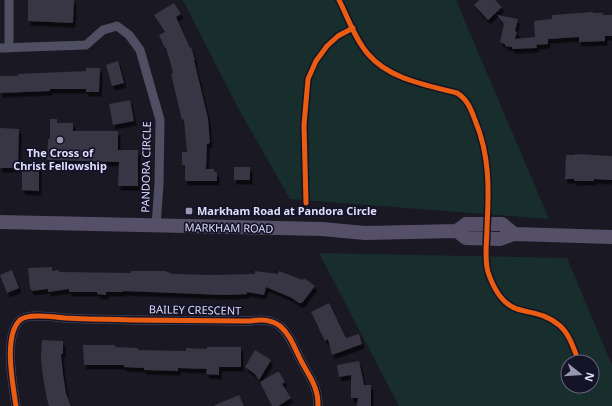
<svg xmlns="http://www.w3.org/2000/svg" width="612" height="406" font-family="'Noto Sans',sans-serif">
<defs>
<filter id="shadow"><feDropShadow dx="2.5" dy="4.5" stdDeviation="0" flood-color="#0009"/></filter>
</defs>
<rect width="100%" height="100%" fill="#191823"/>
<path fill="#172e2d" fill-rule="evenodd" d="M 183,0 L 456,0 L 549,219 L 290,199 L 238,108 Z
M 319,253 L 567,258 L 612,365 L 612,406 L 399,406 ZM 568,362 L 592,362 L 592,386 L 568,386 Z"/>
<path fill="#383644" filter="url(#shadow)" d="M 28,0 L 74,0 L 73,23 L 28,21 Z
M 479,0 L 495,0 L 502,7 L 488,20 L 474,5 Z
M 174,3 L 181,14 L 176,17 L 190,48 L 191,47 L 195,60 L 194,60 L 208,119 L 210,143 L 207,144 L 206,169 L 214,169 L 214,172 L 217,172 L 217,181 L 185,181 L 185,165 L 182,165 L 182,152 L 187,152 L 184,119 L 182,120 L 171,74 L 173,74 L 172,68 L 166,48 L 165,48 L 159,35 L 165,32 L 154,15 Z
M 593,12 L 593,13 L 603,13 L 603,15 L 612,15 L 612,36 L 605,36 L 605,41 L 579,42 L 579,37 L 548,39 L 548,44 L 536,45 L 537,48 L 512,49 L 512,47 L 505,46 L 505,44 L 500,42 L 504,24 L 497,15 L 518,19 L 515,31 L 517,32 L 515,39 L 535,37 L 534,21 L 552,19 L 552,15 Z
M 118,61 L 124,83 L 112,86 L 106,65 Z
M 86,68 L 100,68 L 99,92 L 86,92 L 86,89 L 50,89 L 50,91 L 0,93 L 0,76 L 18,76 L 18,74 L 86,71 Z
M 130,100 L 134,121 L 113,125 L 109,104 Z
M 50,119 L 57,119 L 57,123 L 73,123 L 73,131 L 118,131 L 118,150 L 138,150 L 138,186 L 118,186 L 119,162 L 47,160 L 48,139 L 50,139 Z
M 0,128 L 19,129 L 18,168 L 0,168 Z
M 575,154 L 612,156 L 612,180 L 594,179 L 594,181 L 574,181 L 574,179 L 565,179 L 566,155 L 575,155 Z
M 22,163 L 39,163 L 39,191 L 22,190 Z
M 234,167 L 250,167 L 250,180 L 234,180 Z
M 52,267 L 52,271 L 59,270 L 59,272 L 131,273 L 131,271 L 165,271 L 172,274 L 213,275 L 255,274 L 255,271 L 278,274 L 279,271 L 303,280 L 304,278 L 315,286 L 302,303 L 299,303 L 292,298 L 266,287 L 264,295 L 247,292 L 247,294 L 226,295 L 123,291 L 123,292 L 106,292 L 106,295 L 97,294 L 97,292 L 69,292 L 69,289 L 48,292 L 48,289 L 32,291 L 31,289 L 30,289 L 28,268 Z
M 12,270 L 19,288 L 7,293 L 0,275 Z
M 329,303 L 346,338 L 359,334 L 362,344 L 332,355 L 328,339 L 325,341 L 311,312 Z
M 42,340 L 63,341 L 63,354 L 61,354 L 63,374 L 66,394 L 71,406 L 49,406 L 47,399 L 43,377 L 41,359 Z
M 83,345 L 115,345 L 115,347 L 138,348 L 138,350 L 186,351 L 186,348 L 207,349 L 207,347 L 241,347 L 241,367 L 219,367 L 219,375 L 206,374 L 207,369 L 178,368 L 178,371 L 144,370 L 144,368 L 124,367 L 124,365 L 84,365 Z
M 255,350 L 271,360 L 259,380 L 255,374 L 245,367 Z
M 359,361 L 364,385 L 371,385 L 371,406 L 357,406 L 358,398 L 351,398 L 351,375 L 339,377 L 337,365 Z
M 277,372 L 279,372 L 285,382 L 282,384 L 291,398 L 278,406 L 272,406 L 260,382 Z
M 239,395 L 244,406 L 213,406 Z"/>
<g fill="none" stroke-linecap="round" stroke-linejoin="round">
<path stroke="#4f4e63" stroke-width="9" d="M 0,48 L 86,45 L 103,30 L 117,26 L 129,35 L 140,50 L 160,120 L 159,184 L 156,226
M 9,48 L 9,0
M 16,406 C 13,385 3,336 20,320 C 28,313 54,317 65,318 C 126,321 189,320 251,321 C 261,319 271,319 280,326 C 292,336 296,353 304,366 C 308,374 314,382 316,391 C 318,396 318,400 318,406"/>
<path stroke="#554f67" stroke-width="14" d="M 0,222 L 322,229 L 365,233 L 457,231 L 466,238 L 500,239 L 514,234 L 612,237
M 457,231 L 466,224 L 502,224 L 514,234"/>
<g stroke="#151328" stroke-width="8">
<path id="cycleway" d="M 339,0 C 348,18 355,39 368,54 C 389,79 426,85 457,93 C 467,99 471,109 475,120 C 490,156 489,189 487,227 C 487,242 484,258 488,272 C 493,287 502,304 517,309 C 534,314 544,313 559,325 C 570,334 574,350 579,362
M 306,203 L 304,125 L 308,79 L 316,61 L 327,46 L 338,36 L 353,28
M 16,406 C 13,385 3,336 20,320 C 28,313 54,317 65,318 C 126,321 189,320 251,321 C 261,319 271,319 280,326 C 292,336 296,353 304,366 C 308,374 314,382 316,391 C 318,396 318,400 318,406"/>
</g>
<use href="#cycleway" stroke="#e95d12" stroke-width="5"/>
</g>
<g fill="#9a98b0" stroke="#151328" stroke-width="1.5">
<circle cx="60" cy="140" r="4"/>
<rect x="185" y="207" width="8" height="8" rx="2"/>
</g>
<g text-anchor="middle" stroke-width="3.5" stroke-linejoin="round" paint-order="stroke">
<g font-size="11" font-weight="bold" fill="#dfddfc" stroke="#151328">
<text x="60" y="157">The Cross of<tspan x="60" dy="13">Christ Fellowship</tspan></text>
<text x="197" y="215" text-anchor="start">Markham Road at Pandora Circle</text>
</g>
<g font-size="11" fill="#dfddfc" stroke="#151328">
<text transform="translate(146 167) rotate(-89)" y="4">PANDORA CIRCLE</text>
<text transform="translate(229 228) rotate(1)" y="4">MARKHAM ROAD</text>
<text transform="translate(195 310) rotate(1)" y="4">BAILEY CRESCENT</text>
</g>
</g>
<g transform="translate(580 374) rotate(107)"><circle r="19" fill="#151328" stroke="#66647d"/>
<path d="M0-3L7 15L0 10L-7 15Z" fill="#9a98b0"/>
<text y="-6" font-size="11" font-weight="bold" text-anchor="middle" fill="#dfddfc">N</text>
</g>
</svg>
